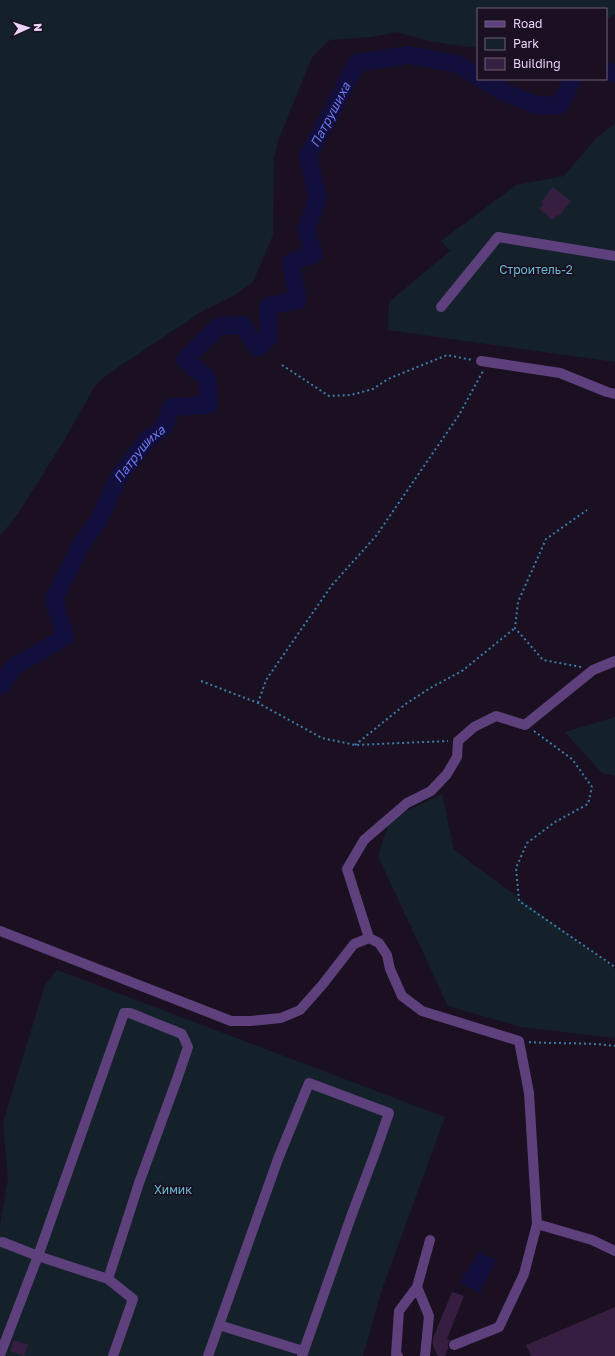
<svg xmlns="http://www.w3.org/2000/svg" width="615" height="1356" font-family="'Golos Text',sans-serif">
<rect width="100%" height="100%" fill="#1b1021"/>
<path fill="#14212b" d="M 0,0 L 615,0 L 615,14 L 606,20 L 606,9 L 478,9 L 478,48 L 433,42 L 396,32 L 371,37 L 330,40 L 312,57 L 278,141 L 274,158 L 273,235 L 253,282 L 233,296 L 201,312 L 111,372 L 96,384 L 65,439 L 17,515 L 0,536 Z
M 615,124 L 615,362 L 388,330 L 389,302 L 450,251 L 441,241 L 516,185 L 564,176 L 597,137 Z
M 615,717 L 615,776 L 602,773 L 565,732 Z
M 442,794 L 454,850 L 615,969 L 615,1038 L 521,1027 L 448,1006 L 378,856 L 390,819 Z
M 57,970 L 445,1117 L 381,1292 L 363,1356 L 0,1356 L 0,1226 L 8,1179 L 3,1122 L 45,985 Z"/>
<path fill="#130f3c" d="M 479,1252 L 496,1260 L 480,1293 L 460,1282 Z"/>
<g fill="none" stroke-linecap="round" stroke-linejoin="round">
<g stroke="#130f3c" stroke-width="18">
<path d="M 606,71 L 615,74"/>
<path d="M 482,79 L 504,92 L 538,106 L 560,105 L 572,79"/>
<path id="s1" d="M 0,686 L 15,666 L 65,637 L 54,599 L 81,545 L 100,518 L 118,478 L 146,441 L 164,427 L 171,407 L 209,405 L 207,378 L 185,360 L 219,326 L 243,325 L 257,348 L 269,337 L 268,306 L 298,300 L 291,262 L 314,254 L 306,230 L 318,199 L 308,156 L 357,63 L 408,55 L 458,64 L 478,77"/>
</g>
</g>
<path fill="#351e40" d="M 553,187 L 571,201 L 559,216 L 557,215 L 553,220 L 539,209 L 543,204 L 541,202 Z
M 452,1292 L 464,1296 L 447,1339 L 450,1340 L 448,1344 L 448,1348 L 445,1356 L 438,1356 L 433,1346 L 433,1338 Z
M 615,1307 L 615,1356 L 531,1356 L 526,1345 Z
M 14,1340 L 28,1345 L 24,1356 L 10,1351 Z"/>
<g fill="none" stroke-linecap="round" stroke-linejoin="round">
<path stroke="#3b7da9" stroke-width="2" stroke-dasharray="2 3" stroke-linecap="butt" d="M 282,365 L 329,396 L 351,395 L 373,389 L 388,379 L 447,355 L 472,360
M 581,667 L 543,660 L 515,628 L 518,602 L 546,539 L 587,510
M 201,681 L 258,703 L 322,738 L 355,745 L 448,741
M 258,703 L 266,680 L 332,585 L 376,536 L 459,415 L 483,371
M 534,731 L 572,759 L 592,787 L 588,804 L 555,822 L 527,843 L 516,868 L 519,901 L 615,967
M 355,745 L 407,703 L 432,687 L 462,671 L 515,628
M 529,1042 C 557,1044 586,1042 615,1046"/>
<path stroke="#5d407c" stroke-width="10" d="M 441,307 L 498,237 L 615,256
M 481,361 L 560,373 L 607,392 L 615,394
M 0,931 L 231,1021 L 250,1021 L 281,1018 L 300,1010 L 323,984 L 354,944 L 369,938 L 379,943 L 387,955 L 390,969 L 402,996 L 422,1011 L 519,1041 L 529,1093 L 537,1224
M 369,938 L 347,869 L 364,840 L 407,803 L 431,791 L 447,774 L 457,757 L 458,741 L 474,727 L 496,716 L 525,725 L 593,670 L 615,661
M 2,1242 L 38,1256 L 108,1279 L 133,1299 L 113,1356
M 417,1287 L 429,1316 L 425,1356
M 219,1325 L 303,1351
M 454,1345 L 499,1327 L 524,1274 L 537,1224 L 592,1240 L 615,1251
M 0,1355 L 38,1256 L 124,1013 L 130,1013 L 182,1034 L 188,1047 L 177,1079 L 139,1183 L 108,1279
M 208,1356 L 278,1159 L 309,1083 L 389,1113 L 375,1153 L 352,1214 L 302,1356
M 398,1356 L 396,1354 L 399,1311 L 417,1287 L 430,1240"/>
</g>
<g text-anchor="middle" stroke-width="3.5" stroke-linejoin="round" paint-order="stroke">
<g font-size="12" fill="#68bdd3" stroke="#1b1021">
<text x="536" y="274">Строитель-2</text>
<text x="173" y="1194">Химик</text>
</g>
<g font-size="13" font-style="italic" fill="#6d77f0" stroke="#1b1021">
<text dy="5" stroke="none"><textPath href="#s1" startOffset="833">Патрушиха</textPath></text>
<text dy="5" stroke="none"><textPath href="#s1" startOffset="292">Патрушиха</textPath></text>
</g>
</g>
<rect x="477" y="8" width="130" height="72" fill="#1b1021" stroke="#6e5e78"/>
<rect x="485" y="21" width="20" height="6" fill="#5d407c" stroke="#6e5e78"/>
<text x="513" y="28" font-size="12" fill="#ead4fb">Road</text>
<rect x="485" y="38" width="20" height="12" fill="#14212b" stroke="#6e5e78"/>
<text x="513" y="48" font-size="12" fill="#ead4fb">Park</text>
<rect x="485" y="58" width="20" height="12" fill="#351e40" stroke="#6e5e78"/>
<text x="513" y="68" font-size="12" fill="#ead4fb">Building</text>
<g transform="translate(28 28) rotate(87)" stroke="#1b1021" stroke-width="3" paint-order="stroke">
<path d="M0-3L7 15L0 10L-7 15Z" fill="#ead4fb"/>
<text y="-6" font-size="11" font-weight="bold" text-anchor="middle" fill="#ead4fb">N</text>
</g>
</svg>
